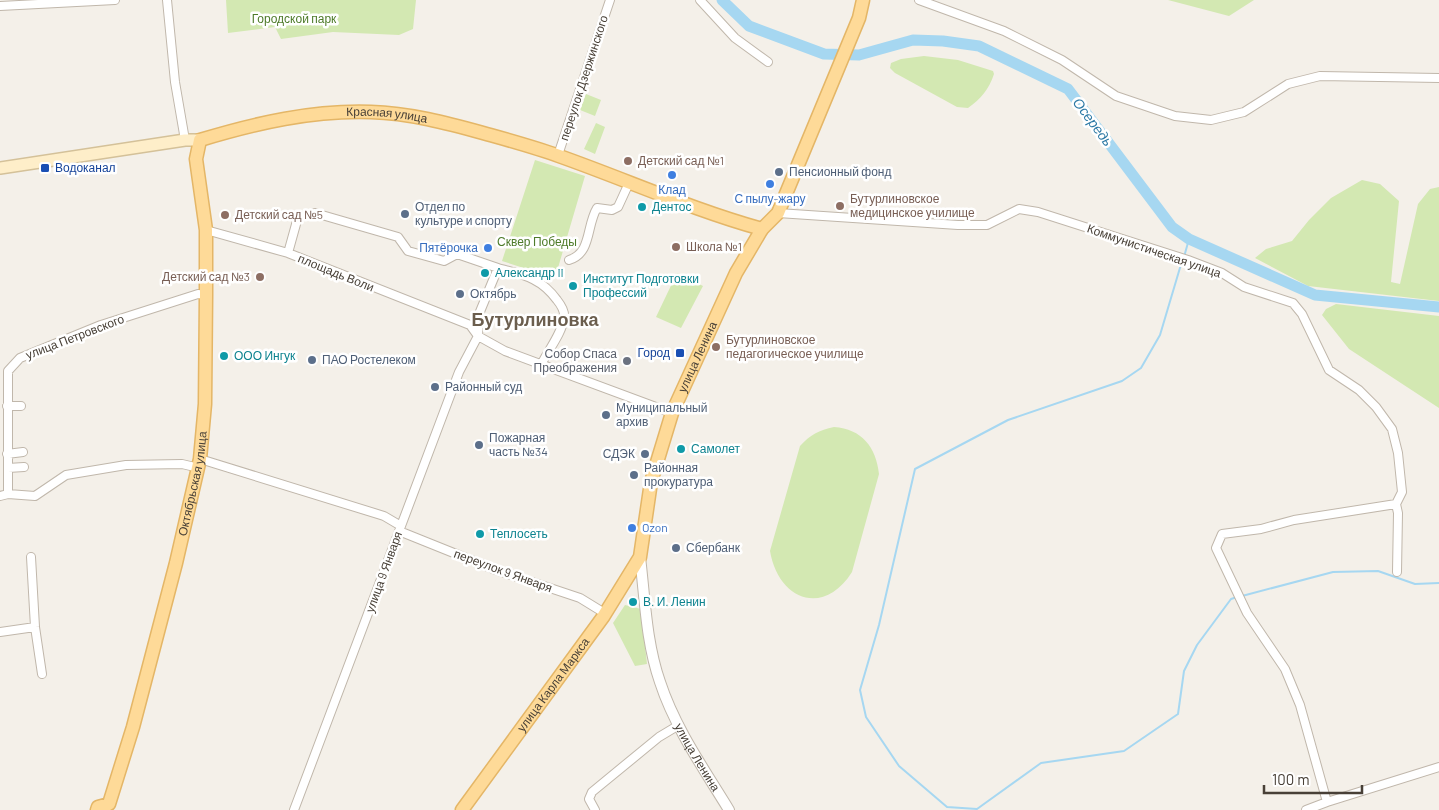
<svg xmlns="http://www.w3.org/2000/svg" width="1439" height="810" font-family="Barlow,sans-serif">
<rect width="100%" height="100%" fill="#f4f0e9"/>
<path fill="#d3e8b2" d="M 226,0 L 416,0 L 413,29 L 399,35 L 333,32 L 281,39 L 275,27 L 228,33 Z
M 1168,0 L 1254,0 L 1229,16 Z
M 924,56 L 958,60 L 993,71 L 994,74 C 989,89 981,99 968,108 L 957,107 L 895,73 L 890,68 L 891,63 L 901,59 Z
M 586,94 L 601,100 L 595,116 L 580,110 Z
M 596,123 L 605,127 L 595,154 L 584,149 Z
M 535,160 L 585,176 L 555,278 L 502,261 Z
M 1362,180 L 1380,184 L 1399,201 L 1391,282 L 1400,284 L 1418,204 L 1430,189 L 1439,187 L 1439,301 L 1308,286 L 1255,258 L 1266,249 L 1292,241 L 1309,220 L 1331,198 Z
M 677,273 L 703,286 L 681,328 L 656,317 Z
M 1336,304 L 1439,316 L 1439,408 L 1349,349 L 1322,315 L 1326,309 Z
M 834,427 C 862,429 876,447 879,474 L 852,572 C 823,618 778,599 770,551 L 800,446 C 810,435 819,430 834,427 Z
M 625,605 L 641,609 L 647,664 L 635,666 L 613,623 Z"/>
<g fill="none" stroke-linecap="round" stroke-linejoin="round">
<path stroke="#a6d7f1" stroke-width="2" d="M 1184,257 L 1189,239
M 1182,261 L 1160,335 L 1141,368 L 1122,381 L 1008,420 L 915,469 L 879,625 L 860,690 L 866,717 L 899,766 L 947,807 L 977,809 L 1041,763 L 1124,751 L 1178,714 L 1184,671 L 1197,645 L 1231,599 L 1237,597
M 1242,596 L 1333,572 L 1378,571 L 1415,584 L 1439,583"/>
<path stroke="#a6d7f1" stroke-width="11" d="M 722,0 L 749,26 L 824,54 L 859,55 L 913,40 L 943,41 L 979,46 L 1068,89 L 1172,227 L 1189,239 L 1315,295 L 1439,307"/>
<g stroke="#c0b7ab" stroke-width="10">
<path id="minor" d="M 167,0 L 175,82 L 185,140
M 700,0 L 735,38 L 768,62
M 919,0 L 1004,31 L 1062,60 L 1116,96 L 1175,116 L 1211,120 L 1244,112 L 1288,84 L 1320,76 L 1439,78
M 0,6 L 115,0
M 558,155 L 610,0
M 778,213 L 958,225 L 987,225 L 1019,209 L 1038,212 L 1188,260 L 1222,273 L 1244,287 L 1293,303 L 1302,314 L 1329,370 L 1359,390 L 1376,407 L 1392,429 L 1398,453 L 1402,492 L 1396,504 L 1294,520 L 1261,529 L 1222,534 L 1216,548 L 1247,613 L 1285,669 L 1300,705 L 1327,802
M 206,230 L 288,253 L 470,325 L 478,336 L 505,351 L 672,413
M 288,253 L 298,217 L 315,213 L 398,237 L 408,251 L 444,261 L 457,254 L 498,268
M 569,260 C 592,253 586,226 597,208 L 612,210 L 618,207 L 629,183
M 7,406 L 21,406
M 7,454 L 23,452
M 200,459 L 384,516 L 401,526
M 8,468 L 24,467
M 8,494 L 8,371 L 20,358 L 101,325 L 198,294 L 206,295
M 0,496 L 8,494 L 35,496 L 66,475 L 126,465 L 182,464 L 199,468
M 1396,504 L 1398,513 L 1397,572
M 399,531 L 496,570 L 580,598 L 606,614
M 31,557 L 35,627 L 42,674
M 0,632 L 35,627
M 294,810 L 459,372 L 478,336 L 479,314 L 498,268 C 524,275 541,278 557,300 C 561,305 565,312 564,318 C 562,333 549,349 542,363
M 595,810 L 589,799 L 592,792 L 659,737 L 679,725
M 1306,810 L 1327,802 L 1439,767"/>
</g>
<g stroke="#c0b7ab" stroke-width="12">
<g id="tertiary">
<path id="s1" d="M 640,557 C 645,598 646,642 660,682 C 675,728 704,769 729,810"/>
</g>
</g>
<g stroke="#d4c199" stroke-width="14">
<path id="secondary" d="M 0,168 L 185,140 L 200,140"/>
</g>
<g stroke="#e4b667" stroke-width="15">
<g id="primary">
<path id="s2" d="M 97,810 L 98,807 L 109,804 L 133,727 L 176,563 L 200,459 L 205,404 L 206,295 L 206,230 L 196,159 L 200,140 C 256,123 313,110 371,112 C 409,113 447,123 483,133 C 508,140 534,147 559,156 C 627,180 693,210 762,229"/>
<path id="s3" d="M 462,810 L 603,617 L 640,557 L 651,482 L 672,413 L 736,273 L 762,229 L 778,213 L 859,18 L 863,0"/>
</g>
</g>
<use href="#minor" stroke="#fff" stroke-width="8"/>
<use href="#tertiary" stroke="#fff" stroke-width="10"/>
<use href="#secondary" stroke="#feeec9" stroke-width="11"/>
<use href="#primary" stroke="#feda98" stroke-width="12"/>
</g>
<g fill="#8d6e63" stroke="#fff" stroke-width="2">
<circle cx="628" cy="161" r="5"/>
<circle cx="840" cy="206" r="5"/>
<circle cx="225" cy="215" r="5"/>
<circle cx="676" cy="247" r="5"/>
<circle cx="260" cy="277" r="5"/>
<circle cx="716" cy="347" r="5"/>
</g>
<g fill="#1a4fb4" stroke="#fff" stroke-width="2">
<rect x="40" y="163" width="10" height="10" rx="2.5"/>
<rect x="675" y="348" width="10" height="10" rx="2.5"/>
</g>
<g fill="#5c6f8a" stroke="#fff" stroke-width="2">
<circle cx="779" cy="172" r="5"/>
<circle cx="405" cy="214" r="5"/>
<circle cx="460" cy="294" r="5"/>
<circle cx="312" cy="360" r="5"/>
<circle cx="435" cy="387" r="5"/>
<circle cx="606" cy="415" r="5"/>
<circle cx="479" cy="445" r="5"/>
<circle cx="645" cy="454" r="5"/>
<circle cx="634" cy="475" r="5"/>
<circle cx="676" cy="548" r="5"/>
</g>
<g fill="#3f7fe0" stroke="#fff" stroke-width="2">
<circle cx="672" cy="175" r="5"/>
<circle cx="770" cy="184" r="5"/>
<circle cx="488" cy="248" r="5"/>
<circle cx="632" cy="528" r="5"/>
</g>
<g fill="#0f9aa8" stroke="#fff" stroke-width="2">
<circle cx="642" cy="207" r="5"/>
<circle cx="485" cy="273" r="5"/>
<circle cx="573" cy="286" r="5"/>
<circle cx="224" cy="356" r="5"/>
<circle cx="681" cy="449" r="5"/>
<circle cx="480" cy="534" r="5"/>
<circle cx="633" cy="602" r="5"/>
</g>
<circle fill="#6b7280" stroke="#fff" stroke-width="2" cx="627" cy="361" r="5"/>
<g text-anchor="middle" stroke-width="5" stroke-linejoin="round" paint-order="stroke">
<g font-size="12" fill="#4e7b2a" stroke="#fff">
<text x="294" y="23">Городской парк</text>
<text x="537" y="246">Сквер Победы</text>
</g>
<g font-size="12" fill="#484037" stroke="#fff">
<text transform="translate(584 78) rotate(-72)" y="4">переулок Дзержинского</text>
<text dy="4" stroke="none"><textPath href="#s2" startOffset="882">Красная улица</textPath></text>
<text transform="translate(1154 251) rotate(19)" y="4">Коммунистическая улица</text>
<text transform="translate(336 273) rotate(22)" y="4">площадь Воли</text>
<text transform="translate(75 337) rotate(-21)" y="4">улица Петровского</text>
<text dy="4" stroke="none"><textPath href="#s3" startOffset="519">улица Ленина</textPath></text>
<text dy="4" stroke="none"><textPath href="#s2" startOffset="346">Октябрьская улица</textPath></text>
<text transform="translate(503 571) rotate(20)" y="4">переулок 9 Января</text>
<text transform="translate(384 572) rotate(-70)" y="4">улица 9 Января</text>
<text dy="4" stroke="none"><textPath href="#s3" startOffset="155">улица Карла Маркса</textPath></text>
<text dy="4" stroke="none"><textPath href="#s1" startOffset="211">улица Ленина</textPath></text>
</g>
<g font-size="12" fill="#785e54" stroke="#fff" text-anchor="start">
<text x="638" y="165">Детский сад №1</text>
<text x="850" y="203">Бутурлиновское<tspan x="850" dy="14">медицинское училище</tspan></text>
<text x="235" y="219">Детский сад №5</text>
<text x="686" y="251">Школа №1</text>
<text x="250" y="281" text-anchor="end">Детский сад №3</text>
<text x="726" y="344">Бутурлиновское<tspan x="726" dy="14">педагогическое училище</tspan></text>
</g>
<g font-size="12" fill="#164399" stroke="#fff" text-anchor="start">
<text x="55" y="172">Водоканал</text>
<text x="670" y="357" text-anchor="end">Город</text>
</g>
<g font-size="12" fill="#4e5e75" stroke="#fff" text-anchor="start">
<text x="789" y="176">Пенсионный фонд</text>
<text x="415" y="211">Отдел по<tspan x="415" dy="14">культуре и спорту</tspan></text>
<text x="470" y="298">Октябрь</text>
<text x="322" y="364">ПАО Ростелеком</text>
<text x="445" y="391">Районный суд</text>
<text x="616" y="412">Муниципальный<tspan x="616" dy="14">архив</tspan></text>
<text x="489" y="442">Пожарная<tspan x="489" dy="14">часть №34</tspan></text>
<text x="635" y="458" text-anchor="end">СДЭК</text>
<text x="644" y="472">Районная<tspan x="644" dy="14">прокуратура</tspan></text>
<text x="686" y="552">Сбербанк</text>
</g>
<g font-size="12" fill="#366cbe" stroke="#fff">
<text x="672" y="194">Клад</text>
<text x="770" y="203">С пылу-жару</text>
<text x="478" y="252" text-anchor="end">Пятёрочка</text>
<text x="642" y="532" text-anchor="start">Ozon</text>
</g>
<g font-size="12" fill="#0d838f" stroke="#fff" text-anchor="start">
<text x="652" y="211">Дентос</text>
<text x="495" y="277">Александр II</text>
<text x="583" y="283">Институт Подготовки<tspan x="583" dy="14">Профессий</tspan></text>
<text x="234" y="360">ООО Ингук</text>
<text x="691" y="453">Самолет</text>
<text x="490" y="538">Теплосеть</text>
<text x="643" y="606">В. И. Ленин</text>
</g>
<g font-size="12" fill="#5b616d" stroke="#fff" text-anchor="end">
<text x="617" y="358">Собор Спаса<tspan x="617" dy="14">Преображения</tspan></text>
</g>
<g font-size="14" font-style="italic" fill="#2c79a5" stroke="#fff">
<text transform="translate(1093 122) rotate(53)" y="5">Осередь</text>
</g>
<g font-size="18" font-weight="bold" fill="#6b5e4e" stroke="#fff">
<text x="535" y="326">Бутурлиновка</text>
</g>
</g>
<path d="M1264 785v8h98v-8" fill="none" stroke="#484037" stroke-width="2.5"/>
<text x="1272" y="785" font-size="15" fill="#484037" stroke="#ffffff" stroke-width="4" paint-order="stroke">100 m</text>
</svg>
